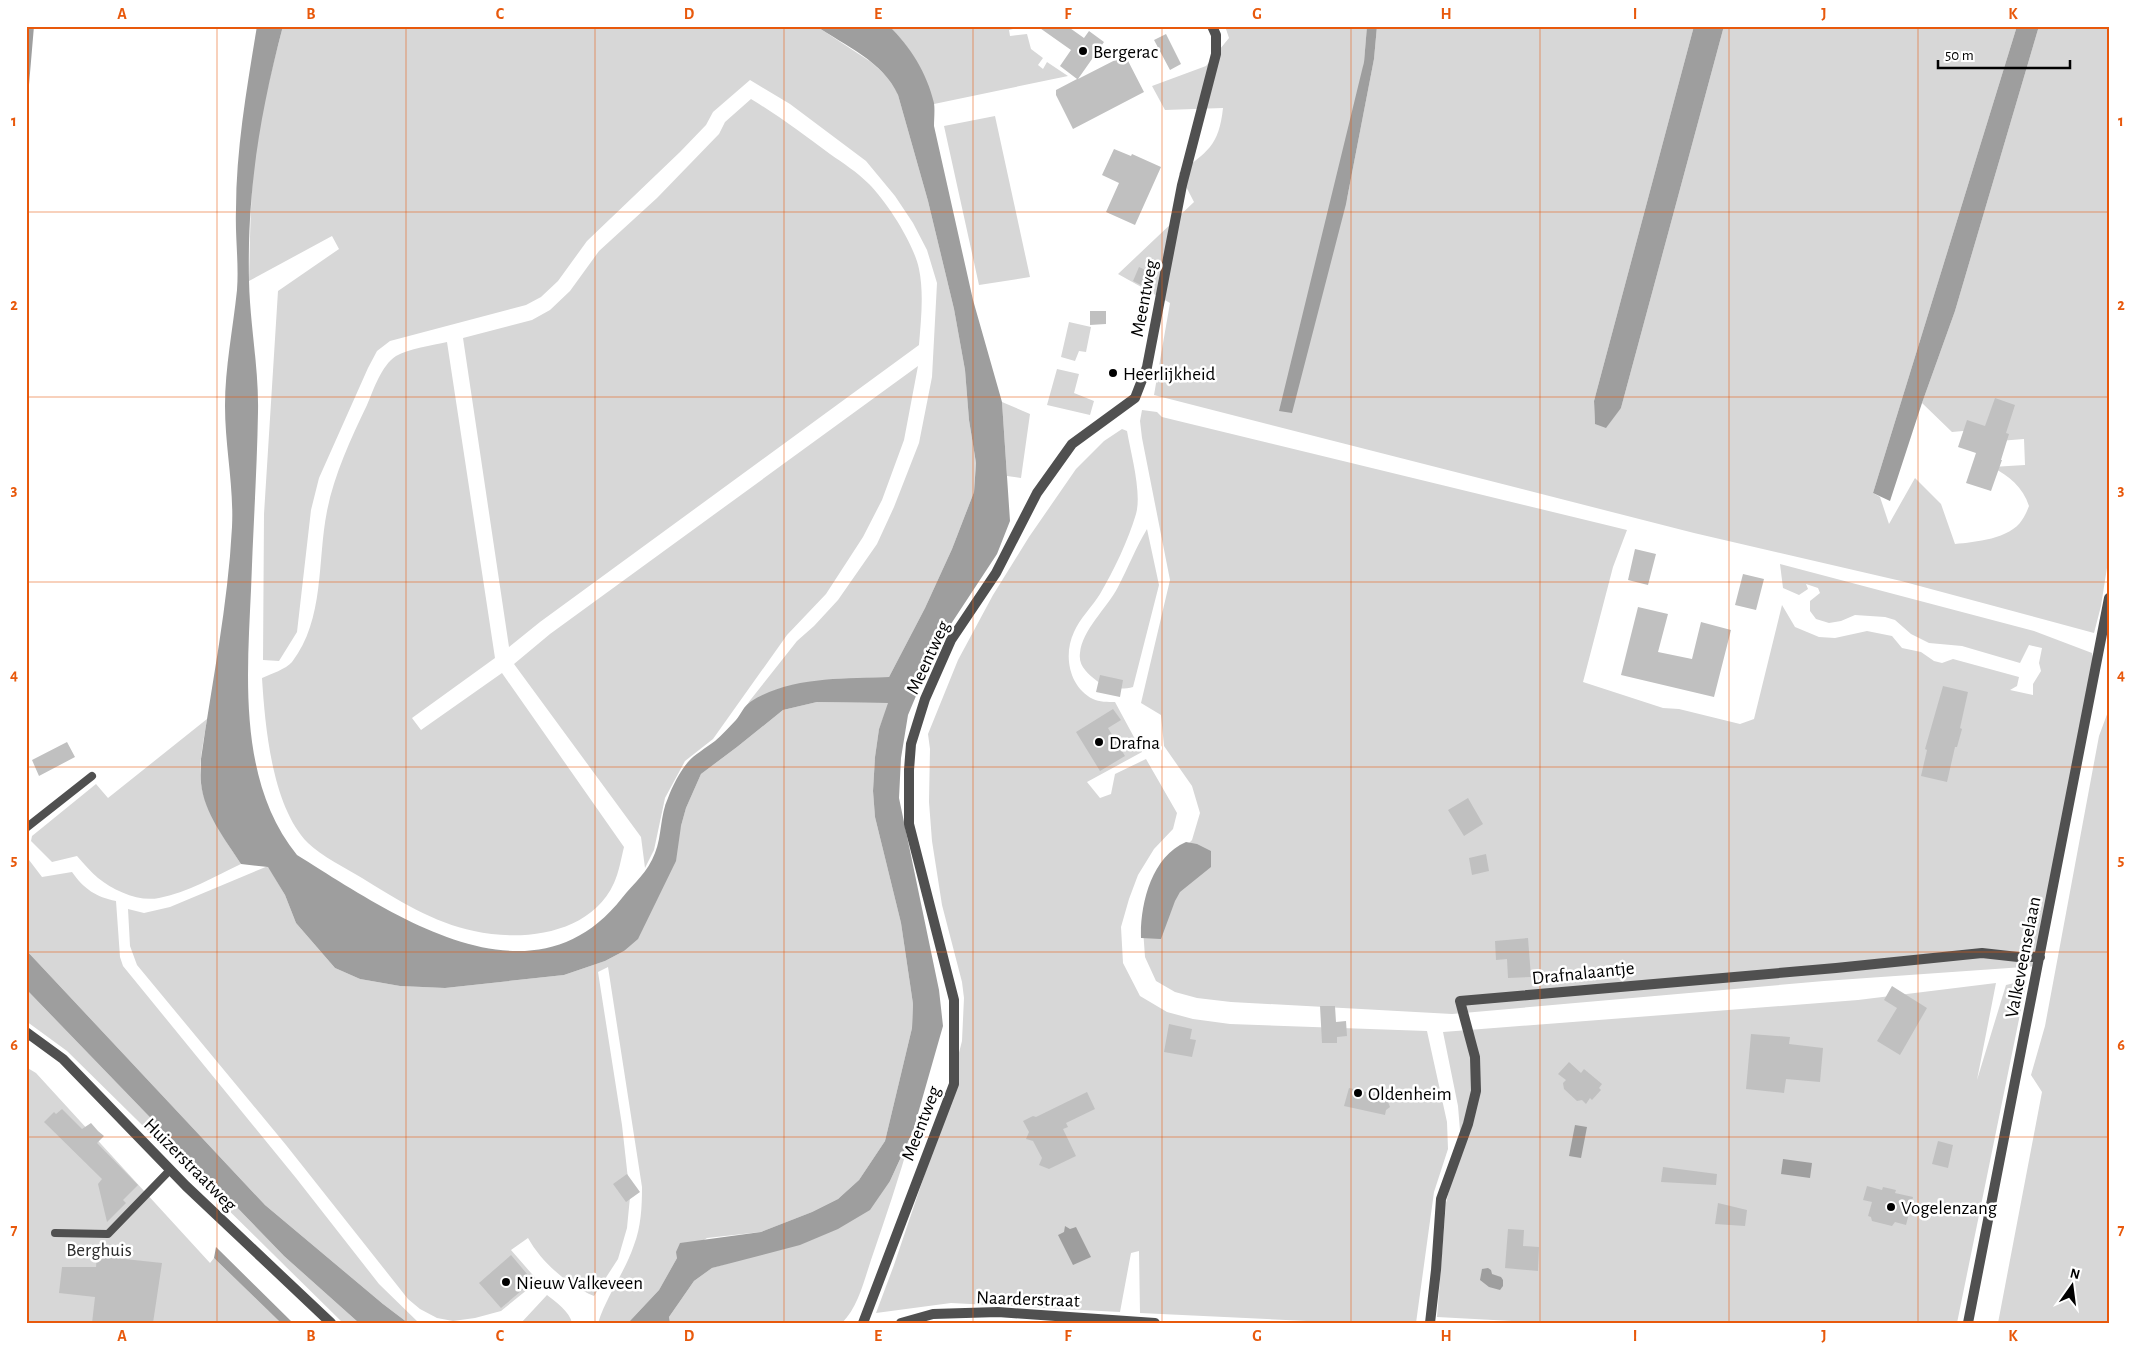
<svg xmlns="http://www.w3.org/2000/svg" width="2135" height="1349" font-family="'Alegreya Sans',sans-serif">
<rect width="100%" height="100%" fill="#fff"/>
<path fill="#d7d7d7" d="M 283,26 L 816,26 L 871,62 L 893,82 L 898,95 L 928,201 L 954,309 L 965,370 L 969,420 L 976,463 L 974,492 L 952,549 L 925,608 L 889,677 L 866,678 L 776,690 L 748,703 L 797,641 L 814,626 L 838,600 L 877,544 L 894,507 L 919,443 L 932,377 L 937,283 L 927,250 L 913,223 L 895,196 L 866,161 L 790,104 L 750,80 L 713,112 L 706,125 L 680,152 L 587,241 L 558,281 L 541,297 L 526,305 L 390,341 L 377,351 L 368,368 L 319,478 L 311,510 L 297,632 L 279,661 L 263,660 L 264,514 L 278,291 L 339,249 L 332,236 L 249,281 C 250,247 250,211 253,177 C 257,126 270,76 283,26 Z
M 889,26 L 1025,26 L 1009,30 L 1010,36 L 1027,34 L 1031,49 L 1043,58 L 1038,65 L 1043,69 L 1047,62 L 1068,76 L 934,104 C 923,73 913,49 889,26 Z
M 1225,26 L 1367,26 L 1364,62 L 1346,204 L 1374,59 L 1377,26 L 1694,26 L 1594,401 L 1595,424 L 1621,408 L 1724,26 L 2017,26 L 1873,493 L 1880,497 L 1889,524 L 1915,478 L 1941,504 L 1955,544 C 1975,542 2010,539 2022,520 C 2025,516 2027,511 2029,506 C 2023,487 2009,476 1992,467 L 2025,465 L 2024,439 L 1986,442 L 1985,429 L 1952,432 L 1922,403 L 1955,311 L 2039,26 L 2109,26 L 2109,555 L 2101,606 L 2094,633 L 1901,581 L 1694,533 L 1154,395 L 1170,303 L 1118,274 L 1194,202 L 1179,173 C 1207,152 1219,146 1223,108 L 1165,110 L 1152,86 L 1206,66 L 1229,38 Z
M 751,99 C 779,116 804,135 830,154 C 843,163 857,172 869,184 C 887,202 914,244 919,269 C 924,293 921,320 919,345 L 540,622 L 509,647 L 463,338 L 532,320 L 550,310 L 570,291 L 599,251 L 657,198 L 719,134 L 725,122 Z
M 995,116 L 1030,277 L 979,285 L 944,126 Z
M 1069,322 L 1091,327 L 1086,352 L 1079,351 L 1075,361 L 1061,357 Z
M 447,342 L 495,658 L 412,718 L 421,730 L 502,673 L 624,847 C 621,859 619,872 614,883 C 591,934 523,942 474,931 C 434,923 396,899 362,878 C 346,868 321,856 308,843 C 272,807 265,726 262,678 C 271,674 286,669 292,662 C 325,619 317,561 327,511 C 334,475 351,438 367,405 C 374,389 381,366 396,356 C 408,349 433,345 447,342 Z
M 918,366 L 904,440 L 882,500 L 863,537 L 826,594 L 787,635 L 713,739 L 685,761 L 665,798 L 654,850 L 645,868 L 641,837 L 514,664 L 550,634 Z
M 1057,369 L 1079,374 L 1074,393 L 1094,401 L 1090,415 L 1047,405 Z
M 1002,402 L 1030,414 L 1021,478 L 1007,476 Z
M 1142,410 L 1157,412 L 1162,417 L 1627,530 L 1613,567 L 1583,682 L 1663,708 L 1679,709 L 1740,724 L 1754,719 L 1782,605 L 1795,627 L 1819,637 L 1835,638 L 1867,631 L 1892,636 L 1902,648 L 1921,652 L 1934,661 L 1942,663 L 1953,659 L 2019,677 L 2017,686 L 2010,690 L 2033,695 L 2033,684 L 2041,671 L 2039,663 L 2042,648 L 2029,645 L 2020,663 L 1962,646 L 1929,643 L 1911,634 L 1895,620 L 1885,617 L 1855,615 L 1841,621 L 1829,623 L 1816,619 L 1810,611 L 1810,601 L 1820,593 L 1818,588 L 1806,584 L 1808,589 L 1799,595 L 1783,588 L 1780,564 L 2034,631 L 2092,653 L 2096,676 L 2037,966 L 1824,981 L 1452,1014 L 1231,1002 L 1197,998 L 1175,992 L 1156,981 L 1145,957 L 1143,929 L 1171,862 L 1192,840 L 1200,813 L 1192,786 L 1164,746 L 1161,715 L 1141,703 L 1170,580 L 1142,438 L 1140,421 Z
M 1122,429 L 1127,431 C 1131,454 1142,493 1136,514 C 1128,541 1114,570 1100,594 C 1092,607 1080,618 1074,632 C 1063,655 1069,687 1093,699 C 1099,702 1108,702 1115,702 L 1142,752 L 1087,782 L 1100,798 L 1111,794 L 1115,774 L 1146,759 L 1177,813 L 1173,829 L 1154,849 L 1138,875 L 1129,899 L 1121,927 L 1123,963 L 1140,996 L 1167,1012 L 1193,1019 L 1230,1024 L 1427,1031 L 1447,1122 L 1448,1149 L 1434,1192 L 1416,1323 L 1349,1323 L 1140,1313 L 1139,1251 L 1131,1253 L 1120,1312 L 951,1303 L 876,1313 L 894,1265 L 938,1135 L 962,1041 L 964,998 L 962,982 L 942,905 L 932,841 L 929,802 L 930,749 L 928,734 L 958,660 L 993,595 L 1029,537 L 1076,469 L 1104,441 Z
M 1147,529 L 1159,585 L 1133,687 C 1122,690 1106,689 1097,681 C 1088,674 1078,666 1080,653 C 1082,630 1107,608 1118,587 C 1128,568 1136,547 1147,529 Z
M 817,702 L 889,703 L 879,729 L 875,757 L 873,791 L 875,817 L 901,923 L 913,1004 L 912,1028 L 885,1141 L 859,1180 L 838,1199 L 812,1212 L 761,1232 L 707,1238 L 677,1258 L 659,1290 L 628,1323 L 598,1323 C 607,1295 625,1272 634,1245 C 641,1227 642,1207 642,1187 L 608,967 L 598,972 L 622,1125 L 630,1197 L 627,1228 L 618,1259 L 594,1296 C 568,1285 542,1263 528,1238 L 511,1250 L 538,1281 L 501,1311 L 475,1318 L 453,1321 L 437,1318 L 420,1309 L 408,1299 L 286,1145 L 137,965 L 130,946 L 128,909 L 144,913 L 170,907 L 268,866 L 285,895 L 296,923 L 335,968 L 360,979 L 400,986 L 445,988 L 564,975 L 605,961 L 624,951 L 681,826 L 686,808 L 701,774 L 737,747 L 783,710 Z
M 2109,709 L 2109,1323 L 1998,1323 L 2042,1092 L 2031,1075 L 2045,1026 L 2099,736 Z
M 207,719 C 204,740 198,763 201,784 C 206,814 225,839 241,864 C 215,876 187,893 159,898 C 139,902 114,891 98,878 C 91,872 84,864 77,856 L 52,862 L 31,841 L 32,836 L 96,784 L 108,798 Z
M 26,856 L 42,877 L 72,872 C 84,889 96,897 116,901 L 120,957 L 123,966 L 296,1178 L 379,1284 L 419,1323 L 408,1323 L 383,1304 L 265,1205 L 26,950 Z
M 2027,980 L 1957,1323 L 1551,1323 L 1437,1317 L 1446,1203 L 1461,1143 L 1458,1106 L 1443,1032 L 1858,1000 L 1996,983 L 1977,1080 L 2006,985 Z
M 26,989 L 284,1256 L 359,1323 L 343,1323 L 67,1051 L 26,1021 Z
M 26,1067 L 36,1073 L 210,1263 L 214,1258 L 281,1323 L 26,1323 Z
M 911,1136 C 899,1178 885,1219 871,1260 C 864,1281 858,1307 842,1323 L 670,1323 L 669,1317 L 694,1281 L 712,1268 L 749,1257 L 890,1181 Z
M 547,1295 C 556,1302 570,1312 572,1323 L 521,1323 Z"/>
<path fill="#9e9e9e" d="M 26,26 L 34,26 L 26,120 Z
M 257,26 L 283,26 C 260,113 247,191 249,281 C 250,325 259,369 258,412 C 257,471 253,531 251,590 C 247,677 238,782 297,855 C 389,912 531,1014 622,898 C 634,883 648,872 655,853 C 662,836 660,815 668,798 C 672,787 680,771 688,762 C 695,754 706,748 715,741 C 722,735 729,727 736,720 C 741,714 744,706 750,702 C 790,676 844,679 889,677 L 925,608 L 952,549 L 974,492 L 976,463 L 969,420 L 965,370 L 954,309 L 928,201 L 898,95 C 884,62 844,45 816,26 L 889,26 C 910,46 927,73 934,103 C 935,110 934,119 934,126 L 973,300 L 1002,402 L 1010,521 L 997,554 L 949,627 L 929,665 L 908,715 L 901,758 L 899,798 L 939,990 L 943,1026 L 913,1131 L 890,1181 L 870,1210 L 838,1229 L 800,1245 L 712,1268 L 694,1281 L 669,1317 L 670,1323 L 628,1323 L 659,1290 L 677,1258 L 676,1252 L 680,1243 L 761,1232 L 812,1212 L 838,1199 L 859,1180 L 885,1141 L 912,1028 L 913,1004 L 901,923 L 875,817 L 873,791 L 875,757 L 879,729 L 888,703 L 817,702 L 783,710 L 737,747 L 701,774 L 686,808 L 681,826 L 676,861 L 638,939 L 624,951 L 605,961 L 564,975 L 445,988 L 400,986 L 360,979 L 335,968 L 296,923 L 285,895 L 268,867 L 241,864 C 225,839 204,813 201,783 C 200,775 201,767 201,759 C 212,682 228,605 232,527 C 234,486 225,447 225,406 C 225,367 233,329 237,290 C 239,263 235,237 236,210 C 236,149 247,87 257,26 Z
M 1367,26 L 1377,26 L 1374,59 L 1346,204 L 1292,413 L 1279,411 L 1364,62 Z
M 1694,26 L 1724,26 L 1621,408 L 1606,428 L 1595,424 L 1594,401 Z
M 2017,26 L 2039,26 L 1955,311 L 1922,403 L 1890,501 L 1873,493 Z
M 1186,842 L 1197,844 L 1211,851 L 1211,867 L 1180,892 L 1175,901 L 1161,939 L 1141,938 C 1140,905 1151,857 1186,842 Z
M 26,950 L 265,1205 L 383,1304 L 408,1323 L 359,1323 L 284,1256 L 26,989 Z
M 1575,1125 L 1587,1127 L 1581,1158 L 1569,1156 Z
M 1783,1159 L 1812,1163 L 1810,1178 L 1781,1174 Z
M 1065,1226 L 1070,1229 L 1076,1227 L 1091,1257 L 1073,1265 L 1058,1235 L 1064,1232 Z
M 216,1247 L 293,1323 L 281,1323 L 214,1258 Z
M 1488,1268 L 1491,1270 L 1492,1274 L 1501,1277 L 1503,1280 L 1503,1286 L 1500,1290 L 1489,1287 L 1480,1280 L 1482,1269 Z"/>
<path fill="#c0c0c0" d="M 1037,26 L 1067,26 L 1084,38 L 1089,31 L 1104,42 L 1078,79 L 1125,55 L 1144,92 L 1073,129 L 1056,95 L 1056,90 L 1077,79 L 1060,66 L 1071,50 Z
M 1166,34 L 1181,64 L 1170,70 L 1154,40 Z
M 1114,149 L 1131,156 L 1132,154 L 1161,167 L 1135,225 L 1106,212 L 1119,183 L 1102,175 Z
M 1139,267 L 1154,274 L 1147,288 L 1133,281 Z
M 1090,311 L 1106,311 L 1106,324 L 1090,325 Z
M 1995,398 L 2015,405 L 2006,433 L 2009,434 L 2001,460 L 2002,460 L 1991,491 L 1966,483 L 1976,453 L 1958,447 L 1967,420 L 1985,426 Z
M 1635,549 L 1656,554 L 1648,585 L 1628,580 Z
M 1743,574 L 1764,579 L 1756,610 L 1735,605 Z
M 1638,607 L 1668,614 L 1658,652 L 1692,659 L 1701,622 L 1731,630 L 1714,697 L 1621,675 Z
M 1100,675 L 1123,680 L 1120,697 L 1096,692 Z
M 1943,686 L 1968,692 L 1960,728 L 1962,729 L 1957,747 L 1955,747 L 1947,782 L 1921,776 L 1927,750 L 1925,749 Z
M 1113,709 L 1121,720 L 1108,728 L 1125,756 L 1100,771 L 1076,732 Z
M 67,742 L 75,757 L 39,776 L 32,760 Z
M 1468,798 L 1483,824 L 1464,836 L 1448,810 Z
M 1486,854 L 1489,871 L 1472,875 L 1469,858 Z
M 1528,938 L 1531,977 L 1508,978 L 1507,959 L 1496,960 L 1495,941 Z
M 1892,986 L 1927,1008 L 1900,1055 L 1877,1041 L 1897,1008 L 1884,1000 Z
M 1320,1006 L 1335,1006 L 1336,1022 L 1346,1021 L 1347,1036 L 1337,1037 L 1337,1043 L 1322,1043 Z
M 1169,1024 L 1192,1029 L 1190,1039 L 1196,1040 L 1192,1057 L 1164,1052 Z
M 1751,1034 L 1790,1037 L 1789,1044 L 1823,1048 L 1820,1082 L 1786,1079 L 1784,1093 L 1746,1089 Z
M 1569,1062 L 1581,1073 L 1584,1069 L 1602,1084 L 1599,1088 L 1601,1090 L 1592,1100 L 1590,1098 L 1586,1104 L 1582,1100 L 1577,1101 L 1564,1089 L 1563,1083 L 1566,1080 L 1558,1074 Z
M 1349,1088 L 1379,1095 L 1382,1094 L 1388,1099 L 1388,1102 L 1390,1107 L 1386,1110 L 1385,1115 L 1344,1106 Z
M 1087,1092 L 1095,1109 L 1066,1123 L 1068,1127 L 1063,1129 L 1076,1156 L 1049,1169 L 1039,1165 L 1042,1158 L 1033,1141 L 1026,1139 L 1029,1132 L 1023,1121 L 1033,1116 L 1036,1117 Z
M 62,1109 L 82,1129 L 91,1123 L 98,1131 L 104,1136 L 97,1143 L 138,1185 L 123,1200 L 126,1203 L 107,1222 L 98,1184 L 102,1179 L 44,1122 L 54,1112 L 56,1114 Z
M 1938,1141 L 1953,1145 L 1948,1168 L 1932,1164 Z
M 1663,1167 L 1717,1174 L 1716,1185 L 1661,1182 Z
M 627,1174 L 640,1192 L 626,1202 L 613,1184 Z
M 1867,1186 L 1882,1190 L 1883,1187 L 1896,1190 L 1895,1193 L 1913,1197 L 1906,1225 L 1895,1222 L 1892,1226 L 1872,1221 L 1871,1217 L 1868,1216 L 1872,1202 L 1863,1200 Z
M 1718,1203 L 1747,1210 L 1745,1226 L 1715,1224 Z
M 1508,1229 L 1524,1230 L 1523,1246 L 1539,1247 L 1538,1271 L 1505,1268 Z
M 511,1255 L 533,1281 L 501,1308 L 479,1283 Z
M 97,1256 L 162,1263 L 153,1323 L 92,1323 L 95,1297 L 59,1293 L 62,1267 L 96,1267 Z"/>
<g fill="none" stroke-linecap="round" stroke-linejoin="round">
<path stroke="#505050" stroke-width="8" d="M 26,828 L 92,776
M 55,1233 L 108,1234 L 170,1170"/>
<path stroke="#505050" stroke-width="10" d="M 863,1323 L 954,1084 L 954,1000 L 909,824 L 909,770 L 911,744 L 925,699 L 951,640 L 996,573 L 1037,493 L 1072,444 L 1135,398 L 1147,367 L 1182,185 L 1216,54 L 1216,35 L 1212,26
M 1430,1323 L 1436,1270 L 1441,1199 L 1468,1124 L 1476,1091 L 1475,1057 L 1460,1001 L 1836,968 L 1982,953 L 2018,957 L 2040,957
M 1968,1323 L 2109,598"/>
<path stroke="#505050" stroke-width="10" d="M 26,1032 L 63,1059 L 186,1186 L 331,1323
M 901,1323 L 933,1314 L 998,1312 L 1155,1323"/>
</g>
<path fill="none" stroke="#e8590c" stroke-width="1" stroke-opacity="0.55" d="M 217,26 L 217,1323M 406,26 L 406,1323M 595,26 L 595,1323M 784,26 L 784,1323M 973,26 L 973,1323M 1162,26 L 1162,1323M 1351,26 L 1351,1323M 1540,26 L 1540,1323M 1729,26 L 1729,1323M 1918,26 L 1918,1323M 26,212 L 2109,212M 26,397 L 2109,397M 26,582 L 2109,582M 26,767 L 2109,767M 26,952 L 2109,952M 26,1137 L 2109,1137"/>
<g fill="#000" stroke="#fff" stroke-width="2">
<circle cx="1083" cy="51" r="5"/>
<circle cx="1113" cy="373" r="5"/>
<circle cx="1099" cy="742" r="5"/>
<circle cx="1358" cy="1093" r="5"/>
<circle cx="1891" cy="1207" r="5"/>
<circle cx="506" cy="1282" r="5"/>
</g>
<g text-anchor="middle" stroke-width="5" stroke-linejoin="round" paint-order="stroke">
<g font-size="19" fill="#000" stroke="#fff" text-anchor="start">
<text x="1093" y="58">Bergerac</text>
<text x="1123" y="380">Heerlijkheid</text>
<text x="1109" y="749">Drafna</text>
<text x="1368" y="1100">Oldenheim</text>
<text x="1901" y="1214">Vogelenzang</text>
<text x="516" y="1289">Nieuw Valkeveen</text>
</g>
<g font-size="19" fill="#000" stroke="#fff">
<text transform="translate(1143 298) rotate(-79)" y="7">Meentweg</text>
<text transform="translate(927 657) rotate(-65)" y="7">Meentweg</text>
<text transform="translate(2022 957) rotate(-79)" y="7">Valkeveenselaan</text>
<text transform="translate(1583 972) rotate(-6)" y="7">Drafnalaantje</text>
<text transform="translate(920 1123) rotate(-69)" y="7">Meentweg</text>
<text transform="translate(191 1164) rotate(45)" y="7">Huizerstraatweg</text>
<text transform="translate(1028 1298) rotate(2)" y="7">Naarderstraat</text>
</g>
<g font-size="19" fill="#2e2e2e" stroke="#fff">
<text x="99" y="1256">Berghuis</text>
</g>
</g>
<rect width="2135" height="1349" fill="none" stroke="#ffffff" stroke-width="55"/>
<g transform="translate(2072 1286) rotate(14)" stroke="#ffffff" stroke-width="4" paint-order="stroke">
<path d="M0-4L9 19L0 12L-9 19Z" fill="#000000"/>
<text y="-8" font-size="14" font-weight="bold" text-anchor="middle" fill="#000000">N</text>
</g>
<path d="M1938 60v8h132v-8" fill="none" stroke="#000000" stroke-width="2.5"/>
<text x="1945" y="60" font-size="15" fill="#000000" stroke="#ffffff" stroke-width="4" paint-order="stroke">50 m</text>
<rect x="28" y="28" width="2080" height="1294" fill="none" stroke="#e8590c" stroke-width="2"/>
<g font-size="16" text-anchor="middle" font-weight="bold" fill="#e8590c">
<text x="122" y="19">A</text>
<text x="311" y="19">B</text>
<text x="500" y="19">C</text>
<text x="689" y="19">D</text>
<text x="878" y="19">E</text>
<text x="1068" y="19">F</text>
<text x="1257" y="19">G</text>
<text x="1446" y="19">H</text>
<text x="1635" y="19">I</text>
<text x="1824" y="19">J</text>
<text x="2013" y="19">K</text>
<text x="14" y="126">1</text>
<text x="2121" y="126">1</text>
<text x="14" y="310">2</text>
<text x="2121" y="310">2</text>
<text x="14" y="495">3</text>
<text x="2121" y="495">3</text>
<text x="14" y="680">4</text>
<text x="2121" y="680">4</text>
<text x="14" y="865">5</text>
<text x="2121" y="865">5</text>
<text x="14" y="1050">6</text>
<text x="2121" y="1050">6</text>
<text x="14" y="1235">7</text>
<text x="2121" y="1235">7</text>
<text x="122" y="1341">A</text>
<text x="311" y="1341">B</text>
<text x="500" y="1341">C</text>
<text x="689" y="1341">D</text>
<text x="878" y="1341">E</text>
<text x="1068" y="1341">F</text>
<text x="1257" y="1341">G</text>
<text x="1446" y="1341">H</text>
<text x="1635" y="1341">I</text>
<text x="1824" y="1341">J</text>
<text x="2013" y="1341">K</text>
</g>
</svg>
